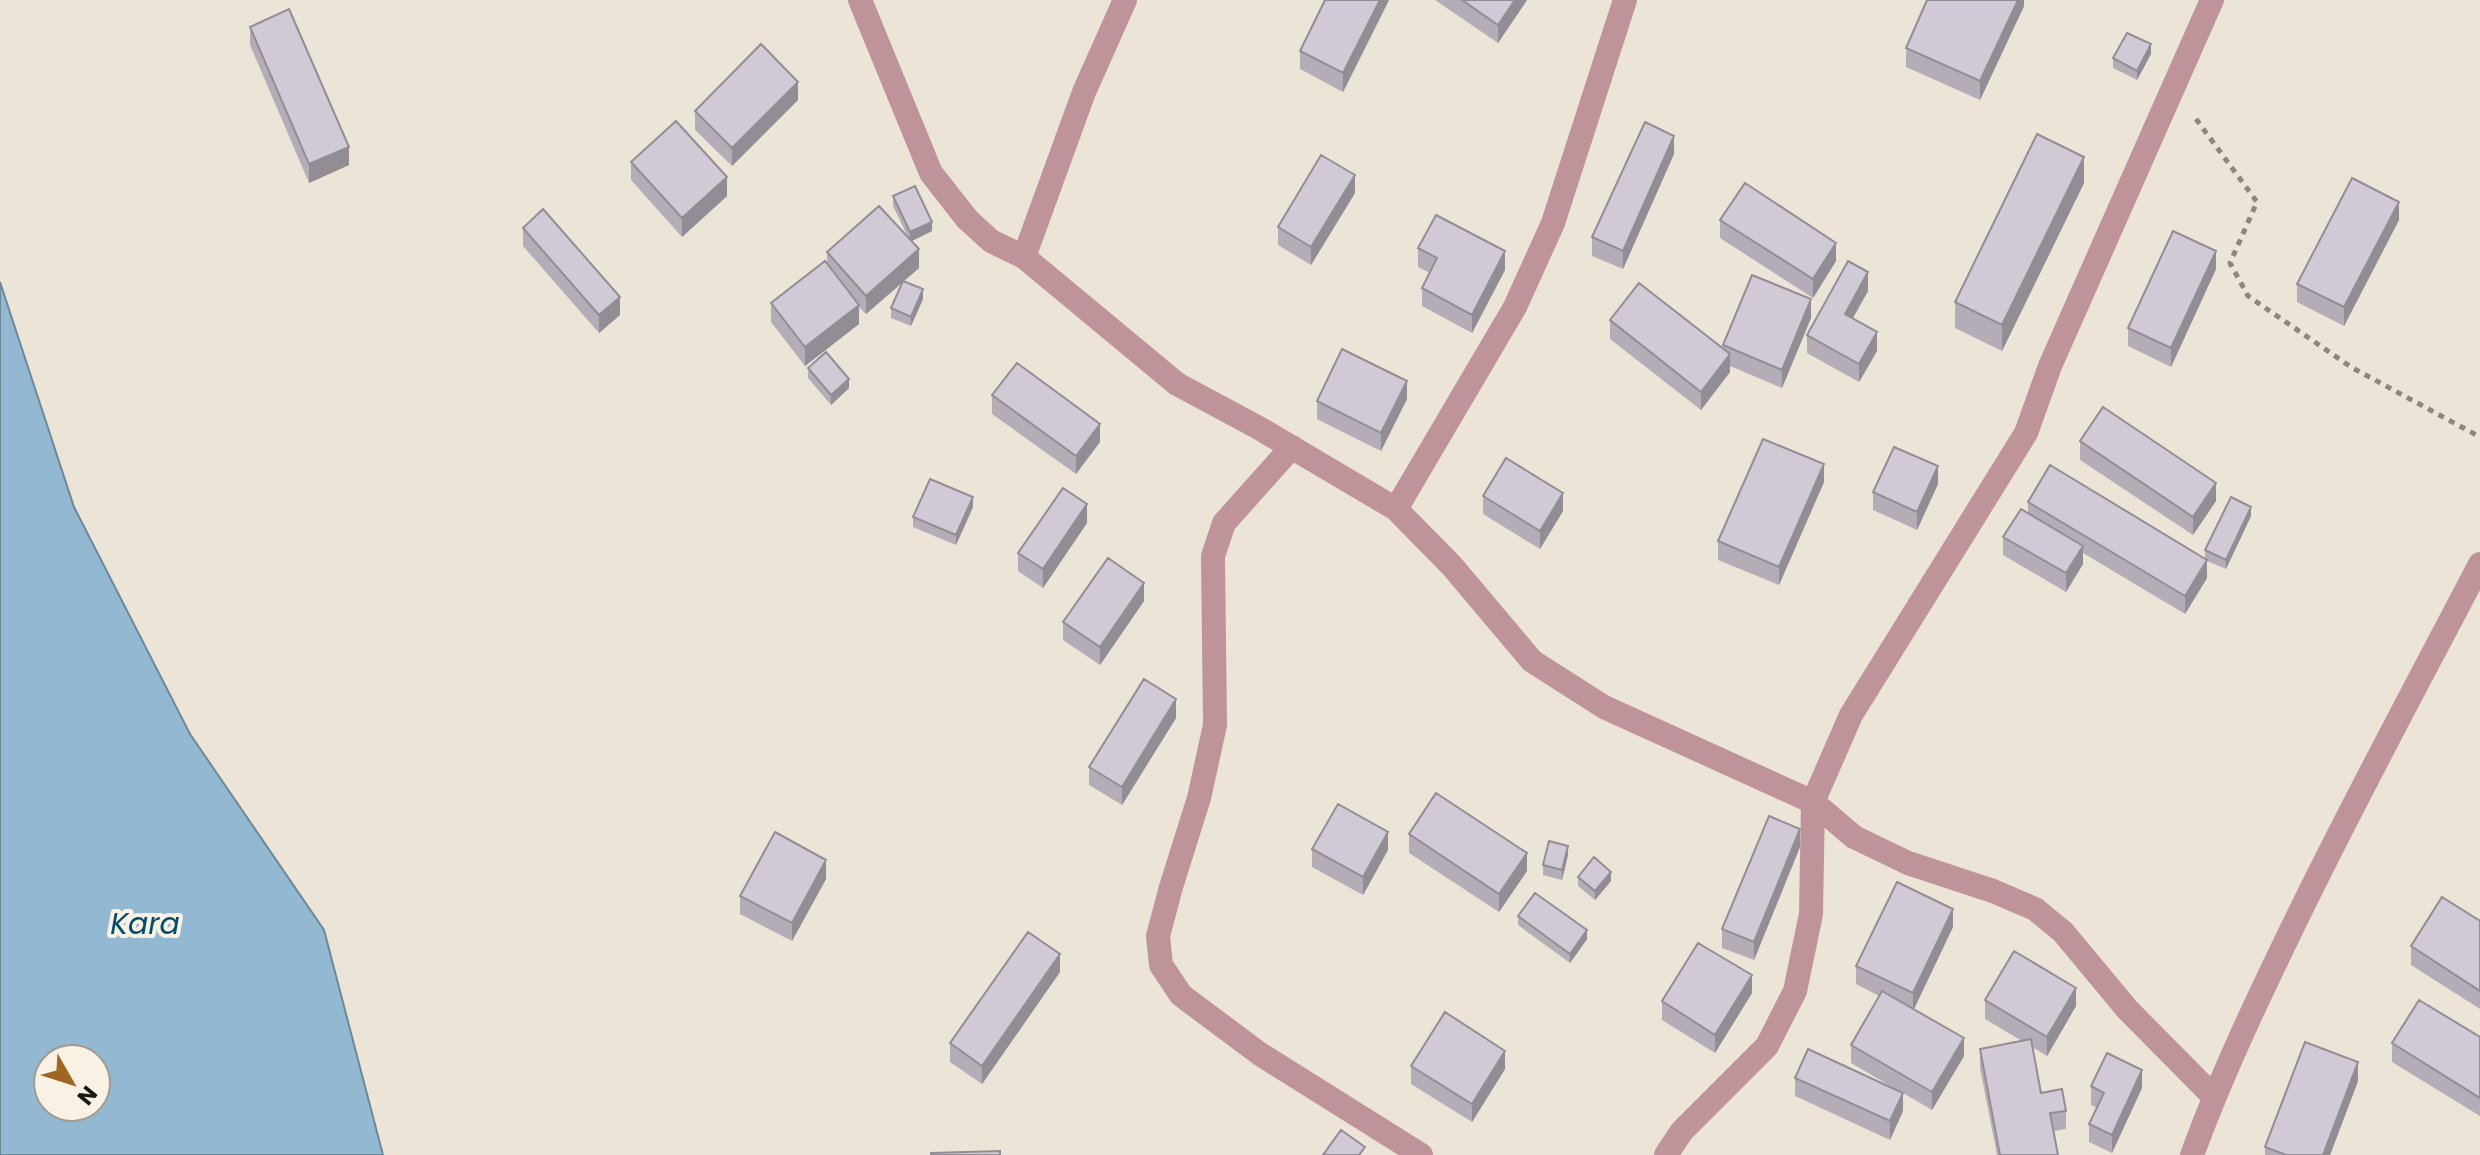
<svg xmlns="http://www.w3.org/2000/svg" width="2480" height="1155" font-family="Poppins,sans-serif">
<rect width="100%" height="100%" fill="#ede4d8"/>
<path fill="#92b9d1" stroke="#6e8898" stroke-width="2" fill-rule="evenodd" d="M 0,282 L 74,507 L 190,734 L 324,930 L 383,1155 L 0,1155 ZM 48,1059 L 96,1059 L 96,1107 L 48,1107 Z"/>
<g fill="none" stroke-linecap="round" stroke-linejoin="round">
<path stroke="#8d867d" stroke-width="5" stroke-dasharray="6 6" stroke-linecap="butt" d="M 2196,119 L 2257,202 L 2230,263 L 2248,296 L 2351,367 L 2480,437"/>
<path stroke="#be949a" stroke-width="24" d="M 860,0 L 931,173 L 967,219 L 991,241 L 1024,257 L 1177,384 L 1259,428 L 1396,509 L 1452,566 L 1532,661 L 1604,707 L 1813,802 L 1854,837 L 1908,863 L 1993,891 L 2035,909 L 2063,932 L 2127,1009 L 2213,1096
M 1024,257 L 1084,92 L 1125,0
M 1292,447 L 1224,523 L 1213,556 L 1215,725 L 1199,798 L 1171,887 L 1158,936 L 1161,965 L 1181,995 L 1260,1054 L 1421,1155
M 1396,509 L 1515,307 L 1553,223 L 1625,0
M 1666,1155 L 1682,1131 L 1767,1046 L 1795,991 L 1811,914 L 1813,802 L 1851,715 L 2026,433 L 2050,366 L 2212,0
M 2192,1155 C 2222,1073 2260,994 2298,916 C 2356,797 2419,681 2480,564"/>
</g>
<path fill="#b4adb7" d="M 1389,0 L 1343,92 L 1300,69 L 1300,51 Z
M 1435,0 L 1527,0 L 1498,43 Z
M 2024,0 L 2024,6 L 1980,100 L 1906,67 L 1906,48 Z
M 250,27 L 349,165 L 309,183 L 250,45 Z
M 2151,54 L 2137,80 L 2113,68 L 2113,58 Z
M 798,100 L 732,166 L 695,130 L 695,111 Z
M 1674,154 L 1623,269 L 1592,256 L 1592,237 Z
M 631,162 L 727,196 L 682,237 L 631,180 Z
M 2084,183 L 2002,351 L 1955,328 L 1955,302 Z
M 1355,193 L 1311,265 L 1278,245 L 1278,227 Z
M 893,196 L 932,231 L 911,241 L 919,268 L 904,281 L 923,299 L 911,326 L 891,318 L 891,308 L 903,282 L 866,314 L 859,307 L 859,324 L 805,366 L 771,322 L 771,303 L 827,263 L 827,252 L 909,239 L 893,206 Z
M 1720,220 L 1836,261 L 1813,298 L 1720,238 Z
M 2399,220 L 2344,326 L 2297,302 L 2297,284 Z
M 523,228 L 620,315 L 599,333 L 523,246 Z
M 1418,248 L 1505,270 L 1472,333 L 1422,306 L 1422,288 L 1430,273 L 1418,267 Z
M 2216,269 L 2171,367 L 2128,346 L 2128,328 Z
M 1868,291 L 1853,318 L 1877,351 L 1859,382 L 1807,353 L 1807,335 Z
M 1811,318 L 1782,388 L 1730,366 L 1730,372 L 1701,410 L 1610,339 L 1610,320 L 1723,348 L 1723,345 Z
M 808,368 L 849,388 L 831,405 L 808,378 Z
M 992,395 L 1100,442 L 1076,474 L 992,414 Z
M 1407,399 L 1381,451 L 1317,419 L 1317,401 Z
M 2080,441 L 2216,501 L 2193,535 L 2080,460 Z
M 1824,482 L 1779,585 L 1718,560 L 1718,541 Z
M 1938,484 L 1917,530 L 1873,510 L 1873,492 Z
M 1483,496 L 1563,511 L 1540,549 L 1483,514 Z
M 2028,502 L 2205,559 L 2205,550 L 2251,516 L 2226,569 L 2207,561 L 2207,578 L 2185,614 L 2083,553 L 2083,564 L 2066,592 L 2003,555 L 2003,537 L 2028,513 Z
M 973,507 L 956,545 L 913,527 L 913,517 Z
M 1087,523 L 1043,588 L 1018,571 L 1018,553 Z
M 1144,601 L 1100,665 L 1063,640 L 1063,622 Z
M 1176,718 L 1122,805 L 1089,785 L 1089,767 Z
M 1409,834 L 1527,871 L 1499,912 L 1409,853 Z
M 1800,847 L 1754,960 L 1722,948 L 1722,929 Z
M 1312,849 L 1388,850 L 1363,895 L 1312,867 Z
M 1568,855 L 1562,880 L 1543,875 L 1543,865 Z
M 1578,877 L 1611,881 L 1595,900 L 1578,886 Z
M 826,879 L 792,941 L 740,914 L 740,896 Z
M 1518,916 L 1587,939 L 1570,963 L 1518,925 Z
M 2480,921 L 2480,1009 L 2411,965 L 2411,946 Z
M 1953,927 L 1914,1009 L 1964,1056 L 1932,1110 L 1903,1093 L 1903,1111 L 1890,1140 L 1795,1096 L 1795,1078 L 1897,1090 L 1851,1063 L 1851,1045 L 1879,996 L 1856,984 L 1856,966 Z
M 1060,972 L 982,1084 L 950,1062 L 950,1043 Z
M 1752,993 L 1715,1053 L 1662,1020 L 1662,1001 Z
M 1985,1000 L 2076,1006 L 2047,1056 L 2032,1047 L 2041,1093 L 2066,1111 L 2066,1129 L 2054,1131 L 2058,1155 L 1997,1155 L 1980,1068 L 1980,1049 L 2022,1041 L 1985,1019 Z
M 2480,1037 L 2480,1116 L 2392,1062 L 2392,1043 Z
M 1411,1066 L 1505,1069 L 1472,1122 L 1411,1084 Z
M 2358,1081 L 2330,1155 L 2265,1155 L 2265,1147 Z
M 2091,1086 L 2142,1088 L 2112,1153 L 2089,1142 L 2089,1124 L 2097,1108 L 2091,1105 Z"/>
<path fill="#928d95" d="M 1380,0 L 1389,0 L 1343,92 L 1343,73 Z
M 1515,0 L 1527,0 L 1498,43 L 1498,25 Z
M 2018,0 L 2024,0 L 2024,6 L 1980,100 L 1980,81 Z
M 2151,44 L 2151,54 L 2137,80 L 2137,71 Z
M 798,82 L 798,100 L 732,166 L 732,148 Z
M 1674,136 L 1674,154 L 1623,269 L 1623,251 Z
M 349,147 L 349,165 L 309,183 L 309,164 Z
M 2084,157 L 2084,183 L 2002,351 L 2002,325 Z
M 1355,175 L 1355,193 L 1311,265 L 1311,247 Z
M 727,177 L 727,196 L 682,237 L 682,218 Z
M 2399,202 L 2399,220 L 2344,326 L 2344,307 Z
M 932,222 L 932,231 L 910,242 L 910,232 Z
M 1836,243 L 1836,261 L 1813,298 L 1813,279 Z
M 919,249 L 919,268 L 866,314 L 866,296 Z
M 1505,251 L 1505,270 L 1472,333 L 1472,315 Z
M 2216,251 L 2216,269 L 2171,367 L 2171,348 Z
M 1868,272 L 1868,291 L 1845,332 L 1845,314 Z
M 923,289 L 923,299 L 911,326 L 911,317 Z
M 620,297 L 620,315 L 599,333 L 599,315 Z
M 1811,299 L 1811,318 L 1782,388 L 1782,370 Z
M 859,305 L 859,324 L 805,366 L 805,347 Z
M 1877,332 L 1877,351 L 1859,382 L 1859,364 Z
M 1730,354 L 1730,372 L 1701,410 L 1701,392 Z
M 849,379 L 849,388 L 831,405 L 831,395 Z
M 1407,381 L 1407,399 L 1381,451 L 1381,433 Z
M 1100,424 L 1100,442 L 1076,474 L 1076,456 Z
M 1824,464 L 1824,482 L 1779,585 L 1779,567 Z
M 1938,466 L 1938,484 L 1917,530 L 1917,512 Z
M 2216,483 L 2216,501 L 2193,535 L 2193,517 Z
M 1563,493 L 1563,511 L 1540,549 L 1540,531 Z
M 973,497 L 973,507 L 956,545 L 956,535 Z
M 1087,504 L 1087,523 L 1043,588 L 1043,569 Z
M 2251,507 L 2251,516 L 2226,569 L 2226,560 Z
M 2083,546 L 2083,564 L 2066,592 L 2066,573 Z
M 2207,560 L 2207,578 L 2185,614 L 2185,596 Z
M 1144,583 L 1144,601 L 1100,665 L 1100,647 Z
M 1176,699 L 1176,718 L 1122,805 L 1122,787 Z
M 1800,829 L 1800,847 L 1754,960 L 1754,942 Z
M 1388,832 L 1388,850 L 1363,895 L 1363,877 Z
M 1568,846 L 1568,855 L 1562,880 L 1562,870 Z
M 1527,853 L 1527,871 L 1499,912 L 1499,894 Z
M 826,860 L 826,879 L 792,941 L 792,923 Z
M 1611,872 L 1611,881 L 1595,900 L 1595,891 Z
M 1953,909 L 1953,927 L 1913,1011 L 1913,993 Z
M 1587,930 L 1587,939 L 1570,963 L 1570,954 Z
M 1060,954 L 1060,972 L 982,1084 L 982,1066 Z
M 1752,975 L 1752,993 L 1715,1053 L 1715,1035 Z
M 2076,988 L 2076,1006 L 2047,1056 L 2047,1037 Z
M 1964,1038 L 1964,1056 L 1932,1110 L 1932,1092 Z
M 1505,1051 L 1505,1069 L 1472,1122 L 1472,1104 Z
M 2358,1062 L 2358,1081 L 2330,1155 L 2323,1155 Z
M 2142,1070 L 2142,1088 L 2112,1153 L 2112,1135 Z
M 1903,1093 L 1903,1111 L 1890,1140 L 1890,1121 Z"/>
<path fill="#d1c9d5" stroke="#928d95" stroke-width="2" d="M 1325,0 L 1380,0 L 1343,73 L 1300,51 Z
M 1462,0 L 1515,0 L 1498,25 Z
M 1927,0 L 2018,0 L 1980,81 L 1906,48 Z
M 289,9 L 349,147 L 309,164 L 250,27 Z
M 2127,33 L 2151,44 L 2137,71 L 2113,58 Z
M 761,44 L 798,82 L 732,148 L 695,111 Z
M 676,121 L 727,177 L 682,218 L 631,162 Z
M 1645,122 L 1674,136 L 1623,251 L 1592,237 Z
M 2037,134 L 2084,157 L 2002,325 L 1955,302 Z
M 1321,155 L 1355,175 L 1311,247 L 1278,227 Z
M 2352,178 L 2399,202 L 2344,307 L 2297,284 Z
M 1745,183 L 1836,243 L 1813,279 L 1720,220 Z
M 915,186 L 932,222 L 910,232 L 893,196 Z
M 879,206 L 919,249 L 866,296 L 827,252 Z
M 543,209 L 620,297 L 599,315 L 523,228 Z
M 1436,215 L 1505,251 L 1472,315 L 1422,288 L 1437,258 L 1418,248 Z
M 2173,231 L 2216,251 L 2171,348 L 2128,328 Z
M 825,261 L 859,305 L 805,347 L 771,303 Z
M 1848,261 L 1868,272 L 1845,314 L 1877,332 L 1859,364 L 1807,335 Z
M 1752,275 L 1811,299 L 1782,370 L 1723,345 Z
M 903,281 L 923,289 L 911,317 L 891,308 Z
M 1639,283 L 1730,354 L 1701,392 L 1610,320 Z
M 1342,349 L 1407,381 L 1381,433 L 1317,401 Z
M 826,352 L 849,379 L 831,395 L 808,368 Z
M 1017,363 L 1100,424 L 1076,456 L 992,395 Z
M 2103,407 L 2216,483 L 2193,517 L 2080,441 Z
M 1763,439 L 1824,464 L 1779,567 L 1718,541 Z
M 1894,447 L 1938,466 L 1917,512 L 1873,492 Z
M 1506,458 L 1563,493 L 1540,531 L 1483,496 Z
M 2050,465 L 2207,560 L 2185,596 L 2028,502 Z
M 930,479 L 973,497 L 956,535 L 913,517 Z
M 1063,488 L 1087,504 L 1043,569 L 1018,553 Z
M 2231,497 L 2251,507 L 2226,560 L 2205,550 Z
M 2021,509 L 2083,546 L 2066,573 L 2003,537 Z
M 1108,558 L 1144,583 L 1100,647 L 1063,622 Z
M 1144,679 L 1176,699 L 1122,787 L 1089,767 Z
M 1436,793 L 1527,853 L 1499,894 L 1409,834 Z
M 1338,804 L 1388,832 L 1363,877 L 1312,849 Z
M 1769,816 L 1800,829 L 1754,942 L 1722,929 Z
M 775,832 L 826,860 L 792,923 L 740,896 Z
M 1549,841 L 1568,846 L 1562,870 L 1543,865 Z
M 1594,857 L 1611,872 L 1595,891 L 1578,877 Z
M 1897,882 L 1953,909 L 1913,993 L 1856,966 Z
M 1535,893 L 1587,930 L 1570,954 L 1518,916 Z
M 2442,897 L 2480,921 L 2480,991 L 2411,946 Z
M 1028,932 L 1060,954 L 982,1066 L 950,1043 Z
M 1698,943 L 1752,975 L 1715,1035 L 1662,1001 Z
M 2014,951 L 2076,988 L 2047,1037 L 1985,1000 Z
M 1882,991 L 1964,1038 L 1932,1092 L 1851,1045 Z
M 2419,1000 L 2480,1037 L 2480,1098 L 2392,1043 Z
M 1445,1012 L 1505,1051 L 1472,1104 L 1411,1066 Z
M 2031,1039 L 2041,1093 L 2062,1089 L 2066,1111 L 2050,1113 L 2058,1155 L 2000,1155 L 1980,1049 Z
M 2305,1042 L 2358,1062 L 2323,1155 L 2286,1155 L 2265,1147 Z
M 1808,1049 L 1903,1093 L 1890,1121 L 1795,1078 Z
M 2107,1053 L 2142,1070 L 2112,1135 L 2089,1124 L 2104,1093 L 2091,1086 Z
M 1341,1130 L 1365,1147 L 1359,1155 L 1323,1155 Z
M 1000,1151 L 1000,1155 L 931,1155 L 931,1153 Z"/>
<g text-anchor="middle" stroke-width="8" stroke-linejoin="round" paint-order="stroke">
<g font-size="30" font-style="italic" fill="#024e6e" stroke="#faf1e5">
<text x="145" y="934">Kara</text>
</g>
</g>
<g transform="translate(72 1083) rotate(129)"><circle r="38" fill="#faf1e5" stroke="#a19a91" stroke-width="2"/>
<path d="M0-6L14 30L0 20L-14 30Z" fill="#9d6621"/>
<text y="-12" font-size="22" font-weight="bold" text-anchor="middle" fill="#1b1713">N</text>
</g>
</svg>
